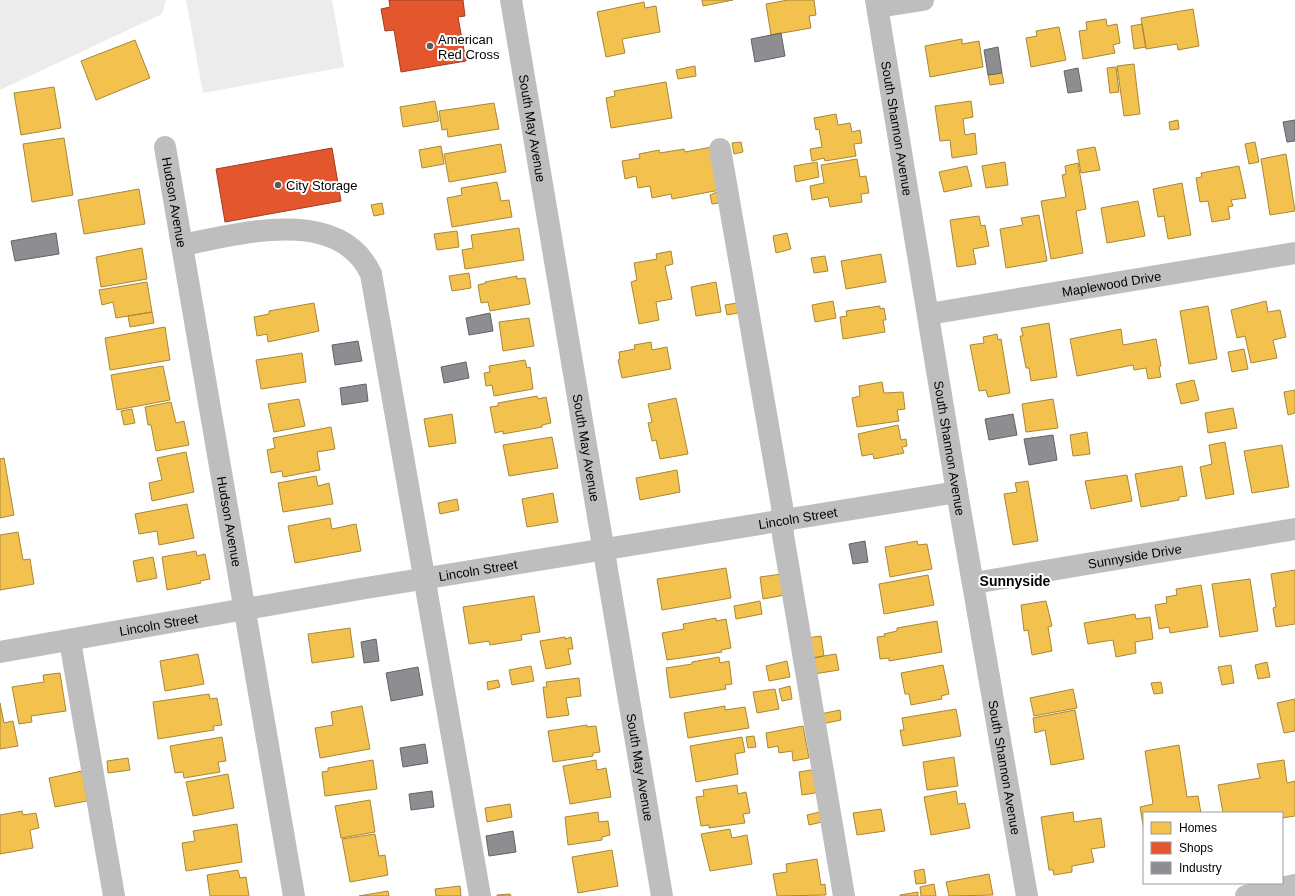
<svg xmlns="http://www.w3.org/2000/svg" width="1295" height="896" font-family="Arial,sans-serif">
<rect width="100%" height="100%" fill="#fff"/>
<path fill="#ececec" d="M 0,0 L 166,0 L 162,14 L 0,90 Z
M 186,0 L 332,0 L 344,67 L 203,93 Z"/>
<path fill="#f2c14e" stroke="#a98737" d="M 702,0 L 733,0 L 703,6 Z
M 788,0 L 814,0 L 816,15 L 809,16 L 811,28 L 771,35 L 766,4 Z
M 644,2 L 645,8 L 656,6 L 660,32 L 622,39 L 625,53 L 606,57 L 597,12 Z
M 1193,9 L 1199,46 L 1178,50 L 1177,44 L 1146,49 L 1141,18 Z
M 1106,19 L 1107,26 L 1117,24 L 1120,43 L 1113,45 L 1115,53 L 1083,59 L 1079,31 L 1087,30 L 1086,22 Z
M 1142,24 L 1146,47 L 1134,49 L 1131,26 Z
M 1059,27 L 1066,60 L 1031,67 L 1026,38 L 1037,36 L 1036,31 Z
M 962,39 L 962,44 L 979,41 L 983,67 L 930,77 L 925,46 Z
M 135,40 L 150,78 L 96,100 L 81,61 Z
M 1134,64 L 1140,114 L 1124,116 L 1117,66 Z
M 695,66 L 696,76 L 678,79 L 676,70 Z
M 1116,67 L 1119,92 L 1110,93 L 1107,68 Z
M 1002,73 L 1004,83 L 990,85 L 988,75 Z
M 666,82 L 672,118 L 611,128 L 606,98 L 615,96 L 614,91 Z
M 54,87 L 61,128 L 21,135 L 14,93 Z
M 435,101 L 439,121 L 403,127 L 400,107 Z
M 971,101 L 973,117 L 963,119 L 965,135 L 975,133 L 977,154 L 952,158 L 950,140 L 940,141 L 935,106 Z
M 494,103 L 499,129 L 448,137 L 447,129 L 442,130 L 439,111 Z
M 836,114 L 838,125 L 850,123 L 852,132 L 860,130 L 862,143 L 854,144 L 856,156 L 825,161 L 824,158 L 812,161 L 810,149 L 822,147 L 819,129 L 816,130 L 814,118 Z
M 1178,120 L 1179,129 L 1170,130 L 1169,122 Z
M 64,138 L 73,195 L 32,202 L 23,144 Z
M 741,142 L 743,152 L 734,154 L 732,143 Z
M 1255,142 L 1259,162 L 1249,164 L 1245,144 Z
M 501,144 L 506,172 L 449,182 L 444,154 Z
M 441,146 L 444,164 L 422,168 L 419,150 Z
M 712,147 L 720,190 L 672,199 L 671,194 L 652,198 L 650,186 L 638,188 L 636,176 L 625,179 L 622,161 L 640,158 L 639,154 L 659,150 L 660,153 L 684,149 L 685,152 Z
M 1095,147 L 1100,170 L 1081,173 L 1077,150 Z
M 1286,154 L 1295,211 L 1270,215 L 1261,159 Z
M 857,159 L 860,177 L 866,176 L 869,193 L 861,194 L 862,202 L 830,207 L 828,197 L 812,200 L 810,186 L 824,183 L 821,165 Z
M 817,162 L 819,177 L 796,182 L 794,166 Z
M 1005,162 L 1008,185 L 986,188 L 982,166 Z
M 1078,163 L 1086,209 L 1076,211 L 1083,253 L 1051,259 L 1041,201 L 1066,197 L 1062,175 L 1066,174 L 1065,166 Z
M 967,166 L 972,186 L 944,192 L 939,172 Z
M 1239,166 L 1246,198 L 1231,200 L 1233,206 L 1228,207 L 1230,219 L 1212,222 L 1208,201 L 1200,202 L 1196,178 L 1202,177 L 1201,173 Z
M 497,182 L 501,201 L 509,200 L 512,217 L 452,227 L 447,198 L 462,195 L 461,188 Z
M 1182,183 L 1191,235 L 1168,239 L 1164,216 L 1158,217 L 1153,189 Z
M 139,189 L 145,224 L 84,234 L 78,200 Z
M 717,192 L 719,203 L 712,204 L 710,195 Z
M 1138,201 L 1145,236 L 1107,243 L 1101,208 Z
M 382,203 L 384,214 L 374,216 L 371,205 Z
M 1039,215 L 1047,261 L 1006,268 L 1000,229 L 1023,225 L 1021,218 Z
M 979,216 L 981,226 L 985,225 L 989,246 L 973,249 L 976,264 L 957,267 L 950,220 Z
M 519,228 L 524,260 L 465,269 L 462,250 L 473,248 L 471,235 Z
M 457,231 L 459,247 L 437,250 L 434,234 Z
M 787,233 L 791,249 L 776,253 L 773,236 Z
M 142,248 L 147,279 L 101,287 L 96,257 Z
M 671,251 L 673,264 L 665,266 L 672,299 L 656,302 L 659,320 L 639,324 L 631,282 L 637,280 L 634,263 L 657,259 L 656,254 Z
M 881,254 L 886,282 L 846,289 L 841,261 Z
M 825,256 L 828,271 L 814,273 L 811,258 Z
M 469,273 L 471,288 L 452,291 L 449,276 Z
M 517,276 L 517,279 L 525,278 L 530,304 L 490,311 L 488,302 L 481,303 L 478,285 L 486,283 L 485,282 Z
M 147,282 L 152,312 L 116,318 L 113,302 L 102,305 L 99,290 Z
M 716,282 L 721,312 L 696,316 L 691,287 Z
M 833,301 L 836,318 L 815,322 L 812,305 Z
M 1266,301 L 1268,312 L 1280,310 L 1286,337 L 1273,340 L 1277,358 L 1251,363 L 1245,336 L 1237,338 L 1231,310 Z
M 314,303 L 319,331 L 268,342 L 267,334 L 257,336 L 254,317 L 269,314 L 269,311 Z
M 737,303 L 738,313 L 727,315 L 725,305 Z
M 880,306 L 880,309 L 884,308 L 886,320 L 883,320 L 885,332 L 843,339 L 840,317 L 847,316 L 846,311 Z
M 1208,306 L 1217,359 L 1189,364 L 1180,311 Z
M 152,312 L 154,323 L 130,327 L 128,316 Z
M 529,318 L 534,346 L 503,351 L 499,322 Z
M 1049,323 L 1057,377 L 1031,381 L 1029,368 L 1026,368 L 1020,336 L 1023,336 L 1021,328 Z
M 165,327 L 170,360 L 110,370 L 105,338 Z
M 1121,329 L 1123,345 L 1156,339 L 1161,366 L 1159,367 L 1161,377 L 1148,379 L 1146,368 L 1134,370 L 1133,365 L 1077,376 L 1070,339 Z
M 997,334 L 998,340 L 1001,339 L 1010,393 L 988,397 L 986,390 L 979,391 L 970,345 L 984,343 L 983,337 Z
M 651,342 L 652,350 L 667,347 L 671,369 L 622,378 L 618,360 L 620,359 L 619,352 L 635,349 L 634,345 Z
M 1244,349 L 1248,369 L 1232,372 L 1228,352 Z
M 302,353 L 306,382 L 261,389 L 256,360 Z
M 525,360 L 527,368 L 530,367 L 533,389 L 494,396 L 492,385 L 486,386 L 484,373 L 490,372 L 489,366 Z
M 163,366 L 170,400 L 117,410 L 111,375 Z
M 1194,380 L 1199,400 L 1181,404 L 1176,384 Z
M 882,382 L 884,393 L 903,392 L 905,409 L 897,410 L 899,421 L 857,427 L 852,398 L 860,396 L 859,386 Z
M 1295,390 L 1295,413 L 1288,415 L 1284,392 Z
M 537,396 L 538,399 L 546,397 L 551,423 L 542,425 L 542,427 L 503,434 L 503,431 L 495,433 L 490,407 L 498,406 L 498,403 Z
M 676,398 L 688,454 L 660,459 L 656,440 L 652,441 L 648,423 L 652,422 L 648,404 Z
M 299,399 L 305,426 L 274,432 L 268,404 Z
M 1053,399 L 1058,428 L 1026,432 L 1022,404 Z
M 171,402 L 176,423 L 184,421 L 189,445 L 156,451 L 151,425 L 148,425 L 145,407 Z
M 1233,408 L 1237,428 L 1208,433 L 1205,413 Z
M 132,409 L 135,423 L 124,425 L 121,411 Z
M 452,414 L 456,443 L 429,447 L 424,419 Z
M 898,425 L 901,440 L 906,439 L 907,446 L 902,447 L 904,453 L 874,459 L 873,454 L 862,456 L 858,434 Z
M 331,427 L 335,449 L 317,452 L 320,470 L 283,477 L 282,471 L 271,473 L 267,450 L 275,448 L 273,438 Z
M 1087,432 L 1090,454 L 1073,456 L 1070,435 Z
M 552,437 L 558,468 L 509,476 L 503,445 Z
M 1225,442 L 1234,494 L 1206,499 L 1200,467 L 1212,464 L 1209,445 Z
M 1282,445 L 1289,487 L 1252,493 L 1244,451 Z
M 186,452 L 194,492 L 152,501 L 149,483 L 162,480 L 157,458 Z
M 4,458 L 14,515 L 0,518 L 0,459 Z
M 1182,466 L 1187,496 L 1179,497 L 1179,500 L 1141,507 L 1135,474 Z
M 677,470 L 680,492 L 640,500 L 636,478 Z
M 1127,475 L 1132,501 L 1091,509 L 1085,481 Z
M 316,476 L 318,486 L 329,483 L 333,504 L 283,512 L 278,483 Z
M 1028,481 L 1038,541 L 1013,545 L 1004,494 L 1017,492 L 1015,483 Z
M 553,493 L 558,522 L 527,527 L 522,499 Z
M 457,499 L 459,510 L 440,514 L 438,503 Z
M 187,504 L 194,538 L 159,545 L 157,531 L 139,534 L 135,514 Z
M 330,518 L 332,529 L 356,524 L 361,551 L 295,563 L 288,526 Z
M 18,532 L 23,560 L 30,559 L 34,584 L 0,590 L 0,535 Z
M 917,541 L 918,545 L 927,544 L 932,569 L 890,577 L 885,547 Z
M 196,551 L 197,556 L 205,554 L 210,579 L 200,581 L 201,583 L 167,590 L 162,557 Z
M 153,557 L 157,578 L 137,582 L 133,561 Z
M 726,568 L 731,598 L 662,610 L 657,579 Z
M 1295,570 L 1295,624 L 1276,627 L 1273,608 L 1276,607 L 1271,574 Z
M 782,574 L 785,595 L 763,599 L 760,577 Z
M 928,575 L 934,605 L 884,614 L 879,584 Z
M 1250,579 L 1258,631 L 1220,637 L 1212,584 Z
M 1201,585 L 1208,627 L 1170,633 L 1169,627 L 1159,629 L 1155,605 L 1167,603 L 1166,597 L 1177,595 L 1176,589 Z
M 534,596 L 540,632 L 521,635 L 522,640 L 490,645 L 489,641 L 469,644 L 463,607 Z
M 760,601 L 762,614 L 736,619 L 734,606 Z
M 1046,601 L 1052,626 L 1048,627 L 1052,651 L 1032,655 L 1028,630 L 1024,631 L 1021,605 Z
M 1135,614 L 1136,619 L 1150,617 L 1153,639 L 1135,642 L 1136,653 L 1116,657 L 1113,640 L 1088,644 L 1084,623 Z
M 716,618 L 716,621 L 726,619 L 731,648 L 721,650 L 722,652 L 667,660 L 662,633 L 684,629 L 683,624 Z
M 937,621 L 942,652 L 889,661 L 889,658 L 880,659 L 877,637 L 885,636 L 884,634 L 897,631 L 897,628 Z
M 350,628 L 354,657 L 312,663 L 308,634 Z
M 821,636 L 824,656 L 810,659 L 806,638 Z
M 565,637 L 565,639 L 571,637 L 573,649 L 568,649 L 571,664 L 546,669 L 540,641 Z
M 198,654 L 204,684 L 165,691 L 160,661 Z
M 836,654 L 839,670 L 814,674 L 811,658 Z
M 719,657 L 720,663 L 729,661 L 732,684 L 725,685 L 726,689 L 670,698 L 666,668 L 692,664 L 692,662 Z
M 787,661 L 790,677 L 769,681 L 766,666 Z
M 1267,662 L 1270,677 L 1258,679 L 1255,665 Z
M 943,665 L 949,694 L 941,696 L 942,699 L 911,705 L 909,694 L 905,694 L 901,673 Z
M 1231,665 L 1234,683 L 1222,685 L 1218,667 Z
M 531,666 L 534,681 L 512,685 L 509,670 Z
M 60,673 L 66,711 L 31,716 L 32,722 L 19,724 L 12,687 L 44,682 L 43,675 Z
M 579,678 L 581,696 L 566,698 L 569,715 L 547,718 L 543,687 L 547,687 L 546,682 Z
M 498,680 L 500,687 L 488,690 L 487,682 Z
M 1161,682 L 1163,693 L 1154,694 L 1151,683 Z
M 790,686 L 792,699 L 782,701 L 779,689 Z
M 775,689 L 779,709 L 757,713 L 753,692 Z
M 1073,689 L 1077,708 L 1034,716 L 1030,698 Z
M 209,694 L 210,699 L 217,698 L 222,725 L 213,726 L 214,730 L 158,739 L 153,702 Z
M 1295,699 L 1295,731 L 1284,733 L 1277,703 Z
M 0,703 L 4,723 L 13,721 L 18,746 L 0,749 Z
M 362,706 L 370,749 L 320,758 L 315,728 L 333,725 L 331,712 Z
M 725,706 L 725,710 L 745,707 L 749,728 L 688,738 L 684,713 Z
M 956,709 L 961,736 L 903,746 L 900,730 L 904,730 L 902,718 Z
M 840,710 L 841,720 L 822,724 L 820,714 Z
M 1075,710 L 1084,759 L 1051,765 L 1045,730 L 1035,733 L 1033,718 Z
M 587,725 L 587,727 L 596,726 L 600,752 L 593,753 L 593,756 L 553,762 L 548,731 Z
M 803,726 L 809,758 L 793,761 L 792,751 L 779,753 L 778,746 L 768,748 L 766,733 Z
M 754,736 L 756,747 L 748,748 L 746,737 Z
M 222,737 L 226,761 L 218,762 L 220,772 L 184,778 L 183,772 L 175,773 L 170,746 Z
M 742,737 L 745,752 L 735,754 L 738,774 L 696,782 L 690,746 Z
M 1179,745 L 1187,797 L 1198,796 L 1201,813 L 1144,813 L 1144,831 L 1140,807 L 1153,804 L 1145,751 Z
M 954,757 L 958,786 L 927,790 L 923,762 Z
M 128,758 L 130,770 L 108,773 L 107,761 Z
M 373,760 L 377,789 L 325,796 L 322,772 L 328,771 L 328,768 Z
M 596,760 L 597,770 L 606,768 L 611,797 L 570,804 L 563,766 Z
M 1284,760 L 1287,783 L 1295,781 L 1295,816 L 1282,818 L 1282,813 L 1223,813 L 1218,785 L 1260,778 L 1257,764 Z
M 817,769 L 821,792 L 802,795 L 799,772 Z
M 82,771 L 87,801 L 55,807 L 49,778 Z
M 228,774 L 234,808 L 193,816 L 186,782 Z
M 737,785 L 738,794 L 746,792 L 750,813 L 743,814 L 745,823 L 709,828 L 709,825 L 701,826 L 696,797 L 704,796 L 703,790 Z
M 956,791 L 958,804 L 965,803 L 970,828 L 931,835 L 924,797 Z
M 370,800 L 375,832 L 341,838 L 335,806 Z
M 510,804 L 512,817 L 487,822 L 485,808 Z
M 881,809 L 885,831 L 857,835 L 853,813 Z
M 22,811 L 23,815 L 36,813 L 39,828 L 30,830 L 33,848 L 0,854 L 0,815 Z
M 598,812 L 599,822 L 608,821 L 610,835 L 602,837 L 602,840 L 568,845 L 565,817 Z
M 820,812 L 822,822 L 809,825 L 807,815 Z
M 1073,812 L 1074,822 L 1101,818 L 1105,847 L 1091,849 L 1094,862 L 1072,866 L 1072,872 L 1054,875 L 1053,870 L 1049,870 L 1041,817 Z
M 237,824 L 242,862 L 186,871 L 182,843 L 195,841 L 193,831 Z
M 730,829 L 732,838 L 747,835 L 752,864 L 710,871 L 701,834 Z
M 375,834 L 379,856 L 385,855 L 388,875 L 350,882 L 342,839 Z
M 612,850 L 618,886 L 578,893 L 572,857 Z
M 817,859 L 821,885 L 825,884 L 826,895 L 777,896 L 773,874 L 787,872 L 786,864 Z
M 924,869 L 926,883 L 916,884 L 914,871 Z
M 238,870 L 240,878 L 246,877 L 249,896 L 210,896 L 207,875 Z
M 989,874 L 993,895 L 949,896 L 946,882 Z
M 934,884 L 936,896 L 921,896 L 920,887 Z
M 460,886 L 461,896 L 436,896 L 435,889 Z
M 388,891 L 389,896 L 359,896 Z
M 918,892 L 918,896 L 900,896 L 900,895 Z
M 510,894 L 511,896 L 497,896 L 497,895 Z"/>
<path fill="#e4572e" stroke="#a03d20" d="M 389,0 L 463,0 L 465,16 L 458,17 L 466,61 L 401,72 L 394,30 L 385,31 L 381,9 L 390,7 Z
M 332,148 L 341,201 L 225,222 L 216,169 Z"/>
<path fill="#8d8d92" stroke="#636366" d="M 781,33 L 785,56 L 755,62 L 751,39 Z
M 998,47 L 1002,73 L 988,75 L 984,50 Z
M 1078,68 L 1082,91 L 1068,93 L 1064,71 Z
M 1295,120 L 1295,141 L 1287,142 L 1283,122 Z
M 56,233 L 59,254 L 15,261 L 11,241 Z
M 490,313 L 493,331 L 469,335 L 466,318 Z
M 358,341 L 362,361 L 335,365 L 332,345 Z
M 466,362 L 469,378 L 444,383 L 441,367 Z
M 366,384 L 368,401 L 342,405 L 340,388 Z
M 1013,414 L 1017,435 L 989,440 L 985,419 Z
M 1053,435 L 1057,460 L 1029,465 L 1024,439 Z
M 865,541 L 868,562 L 853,564 L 849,544 Z
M 376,639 L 379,661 L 364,663 L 361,642 Z
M 418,667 L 423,695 L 391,701 L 386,673 Z
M 425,744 L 428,763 L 403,767 L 400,748 Z
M 432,791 L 434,807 L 411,810 L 409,794 Z
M 513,831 L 516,852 L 489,856 L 486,836 Z"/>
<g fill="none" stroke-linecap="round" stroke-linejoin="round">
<g stroke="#bebebe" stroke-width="22">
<path id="s1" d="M 511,0 L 662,896"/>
<path id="s2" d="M 876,0 L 957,492 L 1027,896"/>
<path d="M 878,7 L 923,0"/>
<path id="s3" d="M 165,147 L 294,896"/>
<path d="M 720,149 L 782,506 L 783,535 L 844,896"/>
<path d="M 182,245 C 239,234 339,205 371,274 L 480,896"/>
<path id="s4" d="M 929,314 L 1295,253"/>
<path id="s5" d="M 974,583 L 1295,529"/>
<path d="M 70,641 L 114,896"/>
<path id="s6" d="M 0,652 L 360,589 L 957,492"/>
<path d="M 1246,896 L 1295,885"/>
</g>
</g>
<g fill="#595959" stroke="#fff" stroke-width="1.5">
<circle cx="430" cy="46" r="4"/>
<circle cx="278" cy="185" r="4"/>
</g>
<g text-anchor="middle" stroke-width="4" stroke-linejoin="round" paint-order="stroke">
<g font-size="13" fill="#000" stroke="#fff" text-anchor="start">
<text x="438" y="44">American<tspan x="438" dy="15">Red Cross</tspan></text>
<text x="286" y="190">City Storage</text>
</g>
<g font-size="13" fill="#000" stroke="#fff">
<text dy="5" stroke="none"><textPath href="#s1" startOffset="130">South May Avenue</textPath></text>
<text dy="5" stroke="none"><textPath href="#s2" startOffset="130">South Shannon Avenue</textPath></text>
<text dy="5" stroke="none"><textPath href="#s3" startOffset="56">Hudson Avenue</textPath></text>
<text dy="5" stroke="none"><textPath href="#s4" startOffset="185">Maplewood Drive</textPath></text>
<text dy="5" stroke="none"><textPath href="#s1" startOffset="454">South May Avenue</textPath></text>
<text dy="5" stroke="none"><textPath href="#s2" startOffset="454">South Shannon Avenue</textPath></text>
<text dy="5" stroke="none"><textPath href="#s6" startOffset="809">Lincoln Street</textPath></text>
<text dy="5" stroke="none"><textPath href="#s3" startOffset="380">Hudson Avenue</textPath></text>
<text dy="5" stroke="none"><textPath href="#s5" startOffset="163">Sunnyside Drive</textPath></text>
<text dy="5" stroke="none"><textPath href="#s6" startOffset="485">Lincoln Street</textPath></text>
<text dy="5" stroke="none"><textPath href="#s6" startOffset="161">Lincoln Street</textPath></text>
<text dy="5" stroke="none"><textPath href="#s1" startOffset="778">South May Avenue</textPath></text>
<text dy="5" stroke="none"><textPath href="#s2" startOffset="778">South Shannon Avenue</textPath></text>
</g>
<g font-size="14" font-weight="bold" fill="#000" stroke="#fff">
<text x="1015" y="586">Sunnyside</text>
</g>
</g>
<rect x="1143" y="812" width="140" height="72" fill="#ffffff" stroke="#999999"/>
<rect x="1151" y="822" width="20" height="12" fill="#f2c14e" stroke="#999999"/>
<text x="1179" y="832" font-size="12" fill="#000000">Homes</text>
<rect x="1151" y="842" width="20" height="12" fill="#e4572e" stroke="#999999"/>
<text x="1179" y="852" font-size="12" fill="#000000">Shops</text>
<rect x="1151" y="862" width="20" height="12" fill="#8d8d92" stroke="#999999"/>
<text x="1179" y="872" font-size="12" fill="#000000">Industry</text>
</svg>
